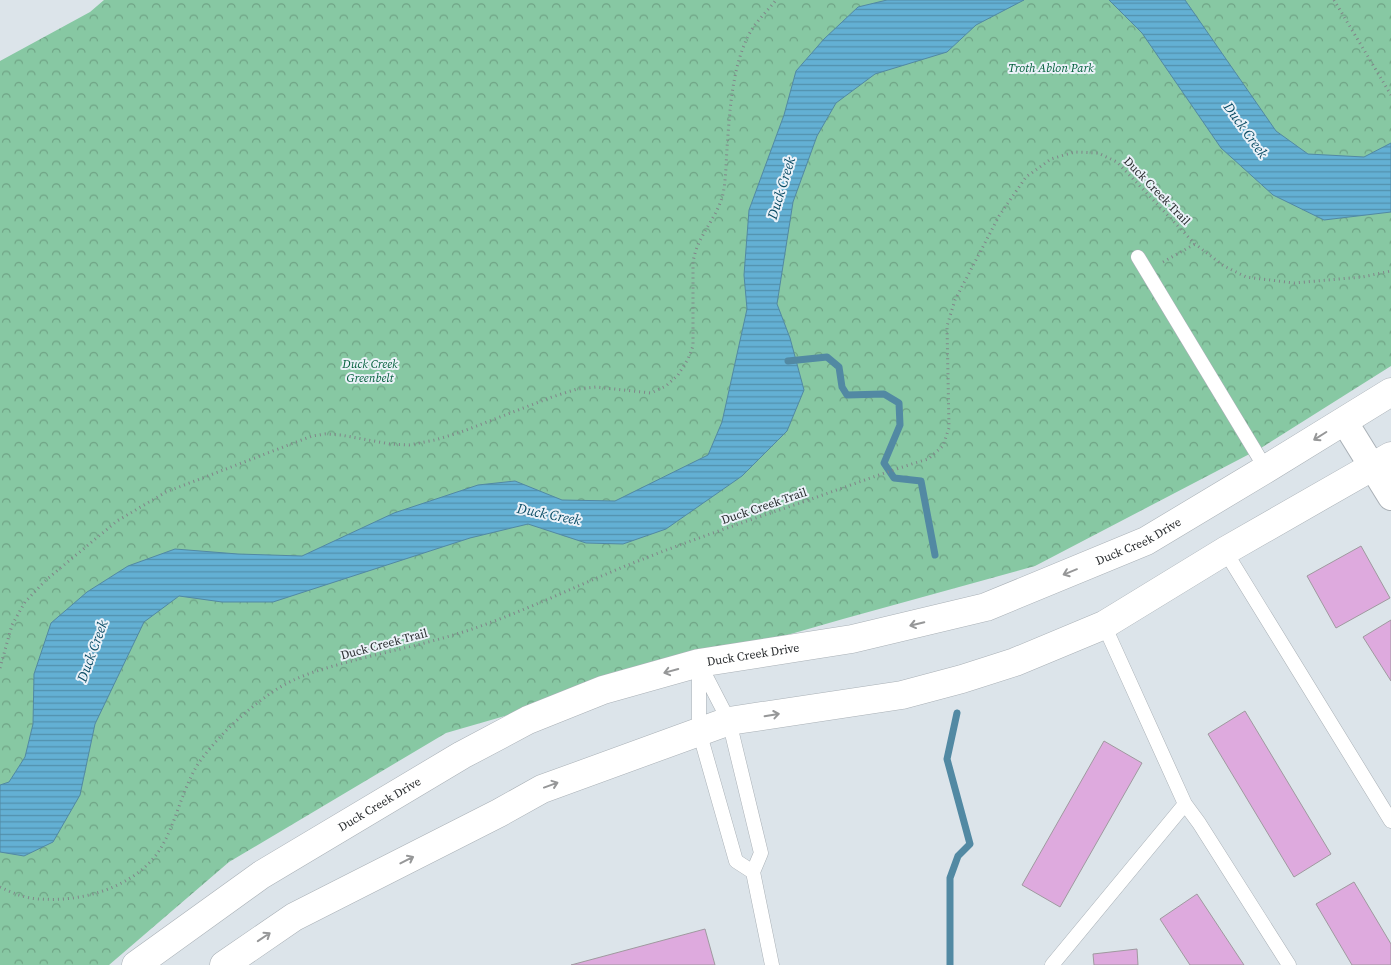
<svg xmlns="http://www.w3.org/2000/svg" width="1391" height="965" font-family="'Source Serif 4',serif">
<defs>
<pattern id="park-crowns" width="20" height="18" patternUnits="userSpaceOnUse" patternTransform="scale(1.25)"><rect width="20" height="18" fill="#87c8a3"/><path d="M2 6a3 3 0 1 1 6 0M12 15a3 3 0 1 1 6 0" fill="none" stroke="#6fa385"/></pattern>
<pattern id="water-rules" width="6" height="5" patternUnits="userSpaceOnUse" patternTransform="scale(1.25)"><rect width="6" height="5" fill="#63b0d4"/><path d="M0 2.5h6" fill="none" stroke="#5290ad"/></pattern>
</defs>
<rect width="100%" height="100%" fill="#dce4ea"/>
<path fill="url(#park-crowns)" d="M 104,0 L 1391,0 L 1391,366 L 1261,448 L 1035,566 L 843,619 L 446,733 L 229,862 L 109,965 L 0,965 L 0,61 L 90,12 Z"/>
<path fill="url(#water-rules)" stroke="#5289a3" d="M 887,0 L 1024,0 L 976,25 L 947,52 L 875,74 L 836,103 L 817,136 L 793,202 L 777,304 L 790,338 L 804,390 L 787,431 L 742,476 L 666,529 L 623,544 L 586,543 L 528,524 L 470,538 L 273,602 L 222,602 L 179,596 L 144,622 L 95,724 L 80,795 L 53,842 L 24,856 L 0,852 L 0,785 L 9,782 L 25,757 L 33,724 L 34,674 L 51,623 L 87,592 L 128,566 L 175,549 L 238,554 L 302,556 L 394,513 L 478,485 L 515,481 L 562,500 L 615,501 L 708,455 L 722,422 L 747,309 L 744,275 L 749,210 L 784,115 L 796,71 L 824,39 L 858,7 Z
M 1109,0 L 1185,0 L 1276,131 L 1308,154 L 1364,157 L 1391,143 L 1391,212 L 1324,220 L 1273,195 L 1221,148 L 1142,33 Z"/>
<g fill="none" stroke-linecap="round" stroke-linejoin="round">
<path stroke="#5289a3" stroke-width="7" d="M 788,361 L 827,357 L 839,367 L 842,387 L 847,395 L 884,394 L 899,403 L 900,425 L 884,463 L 894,478 L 921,481 L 935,555
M 950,965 L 950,878 L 958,856 L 970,844 L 947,759 L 957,713"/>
</g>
<path fill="#deaade" stroke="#9f999f" d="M 1361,546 L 1390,598 L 1336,628 L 1307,576 Z
M 1391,620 L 1391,681 L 1363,637 Z
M 1245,711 L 1331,854 L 1294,877 L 1208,734 Z
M 1104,741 L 1142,763 L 1060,907 L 1022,885 Z
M 1354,882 L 1391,944 L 1391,965 L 1352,965 L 1316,904 Z
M 1197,894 L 1244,965 L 1190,965 L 1160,919 Z
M 705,929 L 715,965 L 571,965 Z
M 1137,949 L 1138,965 L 1094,965 L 1093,954 Z"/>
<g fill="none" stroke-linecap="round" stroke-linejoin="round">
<g stroke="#a9b0b6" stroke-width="15">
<path id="service" d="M 1138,257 L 1266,469
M 1225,551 L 1391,821
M 1104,625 L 1185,804
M 699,663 L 729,721 L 761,853 L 753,872 L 736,861 L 699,731 Z
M 753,872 L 772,965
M 1052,965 L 1185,804 L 1199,823 L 1289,965"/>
</g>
<g stroke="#a9b0b6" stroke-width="28">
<path id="minor" d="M 1344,421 L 1391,497"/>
</g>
<g stroke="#a9b0b6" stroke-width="29">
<g id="secondary">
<path id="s1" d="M 136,965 L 261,875 L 462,755 L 528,720 L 603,690 L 699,663 L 852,639 L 986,607 L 1146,541 L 1266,469 L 1391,392"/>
<path d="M 224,965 L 294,917 L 499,813 L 542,789 L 729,721 L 902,695 L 962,679 L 1015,662 L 1104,625 L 1225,551 L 1391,456"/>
</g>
</g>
<path stroke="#808589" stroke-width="3" stroke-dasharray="1 4" stroke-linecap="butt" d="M 1334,0 L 1391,95
M 1163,262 L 1195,244
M 0,668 L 12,625 L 25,602 L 46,580 L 117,521 L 166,492 L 312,436 L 325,434 L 341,435 L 390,444 L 409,445 L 435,440 L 461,432 L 552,397 L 577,389 L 596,387 L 651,393 L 666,386 L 678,375 L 688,359 L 693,346 L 693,263 C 696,237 717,219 723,194 C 726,179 726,163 727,148 C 730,110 732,59 754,26 C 761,17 769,9 776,0
M 0,887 C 13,893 26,899 41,899 C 82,902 131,888 157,854 C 176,827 181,789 200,761 C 220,734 246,710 274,691 C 299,674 330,667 359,659 C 403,648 447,639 489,623 C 538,605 585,582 633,563 C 688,541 744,522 800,503 C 843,488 885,472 928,459 L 943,446 L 949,428 L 947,326 L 955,300 L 999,216 L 1026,177 L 1051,159 L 1074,152 L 1098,153 L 1117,162 L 1195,244 L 1224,266 L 1246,277 L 1294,283 L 1362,277 L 1391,271"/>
<use href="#service" stroke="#fff" stroke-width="14"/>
<use href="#minor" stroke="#fff" stroke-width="26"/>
<use href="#secondary" stroke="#fff" stroke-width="28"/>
</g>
<defs><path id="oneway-shaft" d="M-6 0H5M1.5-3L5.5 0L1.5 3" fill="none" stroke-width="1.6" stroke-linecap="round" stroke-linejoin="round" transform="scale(1.25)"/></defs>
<g stroke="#969798">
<use href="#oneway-shaft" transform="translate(1320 436) rotate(148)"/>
<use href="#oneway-shaft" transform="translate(1070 572) rotate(158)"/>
<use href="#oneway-shaft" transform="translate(917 624) rotate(167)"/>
<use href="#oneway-shaft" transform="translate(671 671) rotate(165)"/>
<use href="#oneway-shaft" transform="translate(772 715) rotate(-9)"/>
<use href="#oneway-shaft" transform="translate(551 785) rotate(-20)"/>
<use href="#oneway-shaft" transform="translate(407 860) rotate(-27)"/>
<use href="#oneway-shaft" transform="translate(264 937) rotate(-34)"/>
</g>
<g text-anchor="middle" stroke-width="4" stroke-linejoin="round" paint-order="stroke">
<g font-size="12" font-style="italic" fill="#03603c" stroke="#eaf1f8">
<text x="1051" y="72">Troth Ablon Park</text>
<text x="370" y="368">Duck Creek<tspan x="370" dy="14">Greenbelt</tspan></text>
</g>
<g font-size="12" fill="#2c2f31" stroke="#eaf1f8">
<text transform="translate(1157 191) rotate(46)" y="4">Duck Creek Trail</text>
<text transform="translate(764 506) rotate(-19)" y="4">Duck Creek Trail</text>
<text dy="4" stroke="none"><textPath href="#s1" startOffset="1102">Duck Creek Drive</textPath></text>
<text transform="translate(384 644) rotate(-15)" y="4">Duck Creek Trail</text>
<text dy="4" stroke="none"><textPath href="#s1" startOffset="698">Duck Creek Drive</textPath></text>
<text dy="4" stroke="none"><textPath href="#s1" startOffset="292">Duck Creek Drive</textPath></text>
</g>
<g font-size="14" font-style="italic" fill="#0a4c65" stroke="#eaf1f8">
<text transform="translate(1246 130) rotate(54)" y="5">Duck Creek</text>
<text transform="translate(781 188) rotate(-73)" y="5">Duck Creek</text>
<text transform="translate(549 514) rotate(11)" y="5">Duck Creek</text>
<text transform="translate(92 651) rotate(-70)" y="5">Duck Creek</text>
</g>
</g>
</svg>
